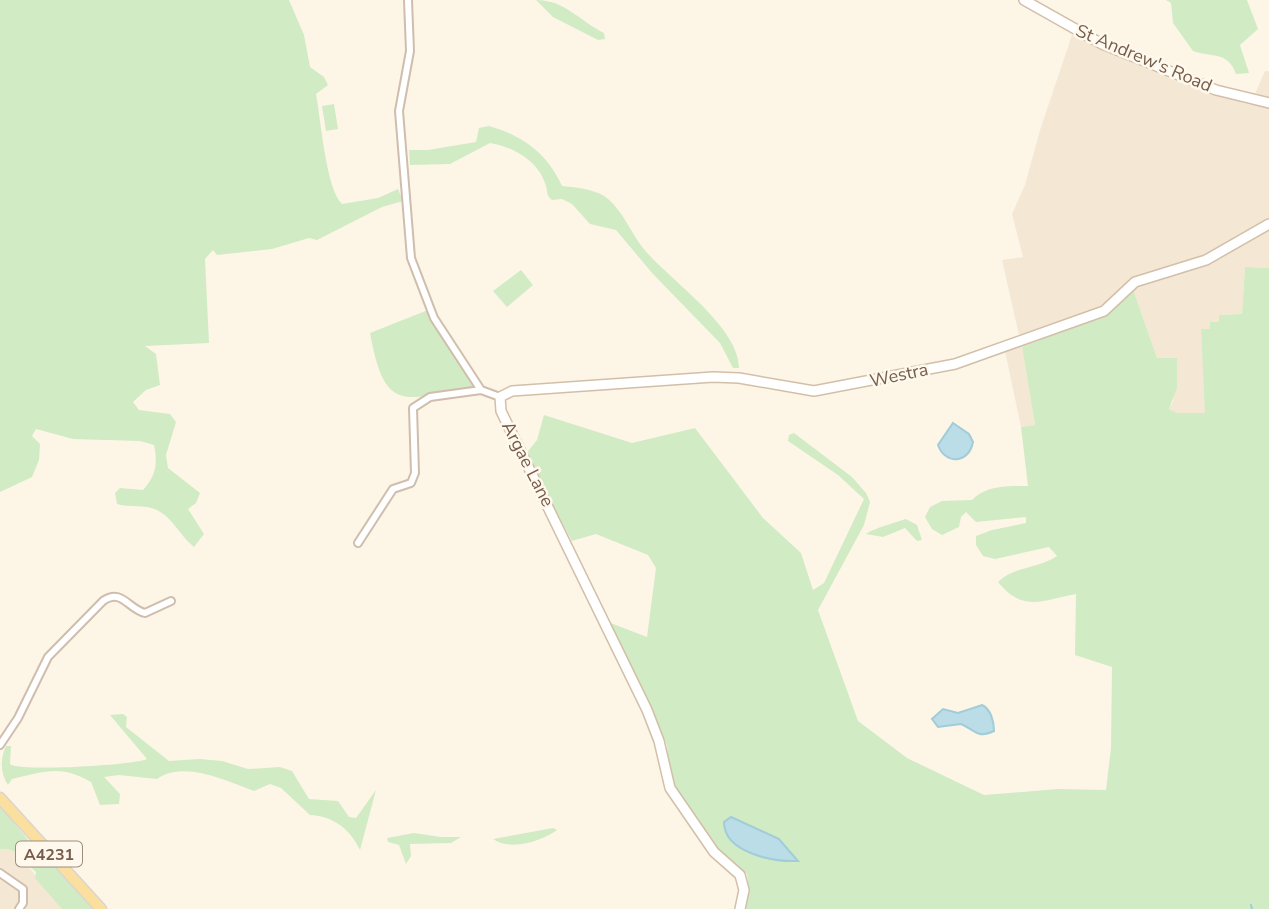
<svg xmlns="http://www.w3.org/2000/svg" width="1269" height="909" font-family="'Nunito Sans',sans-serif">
<rect width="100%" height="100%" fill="#fdf6e7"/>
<path fill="#f4e8d5" d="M 1072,35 L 1199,89 L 1250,105 L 1265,71 L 1269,71 L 1269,268 L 1245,267 L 1242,314 L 1219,315 L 1219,322 L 1210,329 L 1201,329 L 1206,414 L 1177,413 L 1169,409 L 1173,402 L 1177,358 L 1157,358 L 1133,289 L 1107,315 L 1022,347 L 1035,425 L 1021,427 L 1005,351 L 1021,344 L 1002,260 L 1023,257 L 1012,214 L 1025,185 L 1040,130 Z
M 7,845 L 20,856 L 63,909 L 0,909 L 0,847 Z"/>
<path fill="#d1ebc4" d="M 0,0 L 289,0 L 304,35 L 310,67 L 324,77 L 328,85 L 316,94 C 321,121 326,189 342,204 L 378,198 L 398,189 L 403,201 L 382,207 L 317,240 L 309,238 L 272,249 L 217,255 L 213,250 L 205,259 L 209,343 L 145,346 L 156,354 L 160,385 L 146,390 L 133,402 L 139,410 L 170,414 L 176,422 L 166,455 L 168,468 L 200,493 L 196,503 L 188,509 L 204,534 L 194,547 C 180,536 173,518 157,510 C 144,504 130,508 117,504 L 115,493 L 120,488 L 143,490 C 156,476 158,463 154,445 L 140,441 L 73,439 L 36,429 L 32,436 L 40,444 L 39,460 L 32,477 L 0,492 Z
M 536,0 C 565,0 578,20 604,33 L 605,39 L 598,40 L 553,17 Z
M 1166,0 L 1247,0 L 1258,29 L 1240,45 L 1249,73 L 1236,74 C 1228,51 1213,58 1193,51 L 1173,23 L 1171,3 Z
M 334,104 L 338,129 L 326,131 L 322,106 Z
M 489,126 C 523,136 547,153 562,186 C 574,187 593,189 604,196 C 621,207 631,233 643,248 C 668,279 739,326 739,368 L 733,368 L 720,343 L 653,274 L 616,230 L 590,224 L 572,204 L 562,199 L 552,200 C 546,195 548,193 546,186 C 539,161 513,147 490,143 L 450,164 L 410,165 L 409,150 L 428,150 L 476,142 L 479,128 Z
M 1245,267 L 1269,268 L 1269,909 L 746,909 L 749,890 L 747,874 L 716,849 L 671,787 L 667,746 L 660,728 L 608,622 L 647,637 L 656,568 L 648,555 L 596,534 L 572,541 L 525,455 L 537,440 L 544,415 L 632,443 L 695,428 L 763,518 L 801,553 L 813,590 L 824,583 L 864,499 L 838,475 L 788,441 L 789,435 L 794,433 L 852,477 L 866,493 L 870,502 L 864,525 L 818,610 L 858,721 L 907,758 L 984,795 L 1058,789 L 1106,790 L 1111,748 L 1112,667 L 1075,655 L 1076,594 C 1043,600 1023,613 998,582 C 1014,566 1038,569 1057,556 L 1049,547 L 995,559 L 983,556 L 976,545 L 976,536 L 992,530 L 1026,523 L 1026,517 L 976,522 L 966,512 L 961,517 L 959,527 L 942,535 L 932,529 L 925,517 L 930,507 L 942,501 L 972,500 C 987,485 1007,486 1028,486 L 1021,427 L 1035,425 L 1022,347 L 1107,315 L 1133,289 L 1157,358 L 1177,358 L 1177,388 L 1169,409 L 1177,413 L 1205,413 L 1201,329 L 1210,329 L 1210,322 L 1219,322 L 1219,315 L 1242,314 Z
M 521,270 L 533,285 L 507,307 L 493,291 Z
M 428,310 L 475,386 L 474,388 C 403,399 385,415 370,333 Z
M 906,519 L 917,525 L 922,540 L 917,541 L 905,528 L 883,537 L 866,534 C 872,529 897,522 906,519 Z
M 123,714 L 127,717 L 126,727 L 169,761 L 200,759 L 222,761 L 248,769 L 280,767 L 292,771 L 309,799 L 338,801 L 349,817 L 356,818 L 376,790 L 360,850 C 350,829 333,816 310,815 L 281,788 L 270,784 L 254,791 C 226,781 184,760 157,779 L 119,775 L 104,777 L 120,794 L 119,804 L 100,805 L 91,782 C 60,764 44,772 12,779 L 8,785 C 0,773 0,759 6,746 L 11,746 L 10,764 C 19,772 135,765 147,759 L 110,715 Z
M 0,806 L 29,841 L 94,909 L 62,909 L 35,878 L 36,872 L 24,862 L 22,855 L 9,849 L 0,849 Z
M 553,828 L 557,830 C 540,842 510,851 493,839 Z
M 414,833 L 441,837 L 461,837 L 451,843 L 410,844 L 411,856 L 406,864 L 399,845 L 388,842 L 387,838 Z"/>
<path fill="#badde7" stroke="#a1ccd8" stroke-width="2" d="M 953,423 L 969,434 L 973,442 C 969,464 945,465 938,445 Z
M 982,705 C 991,709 994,722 994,731 C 977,739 975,730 961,724 L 938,727 L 932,719 L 943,709 L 958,713 Z
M 731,817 L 779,839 L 798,861 C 774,862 724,853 724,822 Z"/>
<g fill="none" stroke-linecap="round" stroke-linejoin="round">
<path stroke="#a1ccd8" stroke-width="2" d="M 1251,905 L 1252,909"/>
<g stroke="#cfbead" stroke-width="10">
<path id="street" d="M 408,0 L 410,51 L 399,111 L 411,258 L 434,318 L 481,390 L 500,397
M 358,543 L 393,489 L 411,483 L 415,473 L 413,408 L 430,397 L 481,390
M 0,745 L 18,718 L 48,657 L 103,601 C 122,588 128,609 145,613 L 171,601
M 0,873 L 23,889 L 23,903 L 19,909"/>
</g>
<g stroke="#d2bfa9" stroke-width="12">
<path id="secondary" d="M 1024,0 L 1102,44 L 1216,90 L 1269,103
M 740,909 L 744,890 L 740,875 L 714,852 L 670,788 L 659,741 L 647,710 L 501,411 L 500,397 L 512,391 L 713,377 L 739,378 L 814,391 L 955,364 L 1104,311 L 1135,282 L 1206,260 L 1269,224"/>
</g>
<g stroke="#dbd5d0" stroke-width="13">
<path id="primary" d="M 0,798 L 101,909"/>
</g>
<use href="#street" stroke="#fff" stroke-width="6"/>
<use href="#secondary" stroke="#fff" stroke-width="9"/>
<use href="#primary" stroke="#fbdf9f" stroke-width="10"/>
</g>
<g text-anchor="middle" stroke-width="5" stroke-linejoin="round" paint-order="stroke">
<rect fill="#fff9ed" stroke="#9f8c7c" stroke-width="2" x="16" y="841.5" width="66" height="25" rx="5"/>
<g font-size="16" font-weight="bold" fill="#765d4b">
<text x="49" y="860">A4231</text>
</g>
<g font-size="18" fill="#765d4b" stroke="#fff9ed">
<text transform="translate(1144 58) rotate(23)" y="6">St Andrew's Road</text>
<text transform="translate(899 375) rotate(-12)" y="6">Westra</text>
<text transform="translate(528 464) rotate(63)" y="6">Argae Lane</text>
</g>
</g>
</svg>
